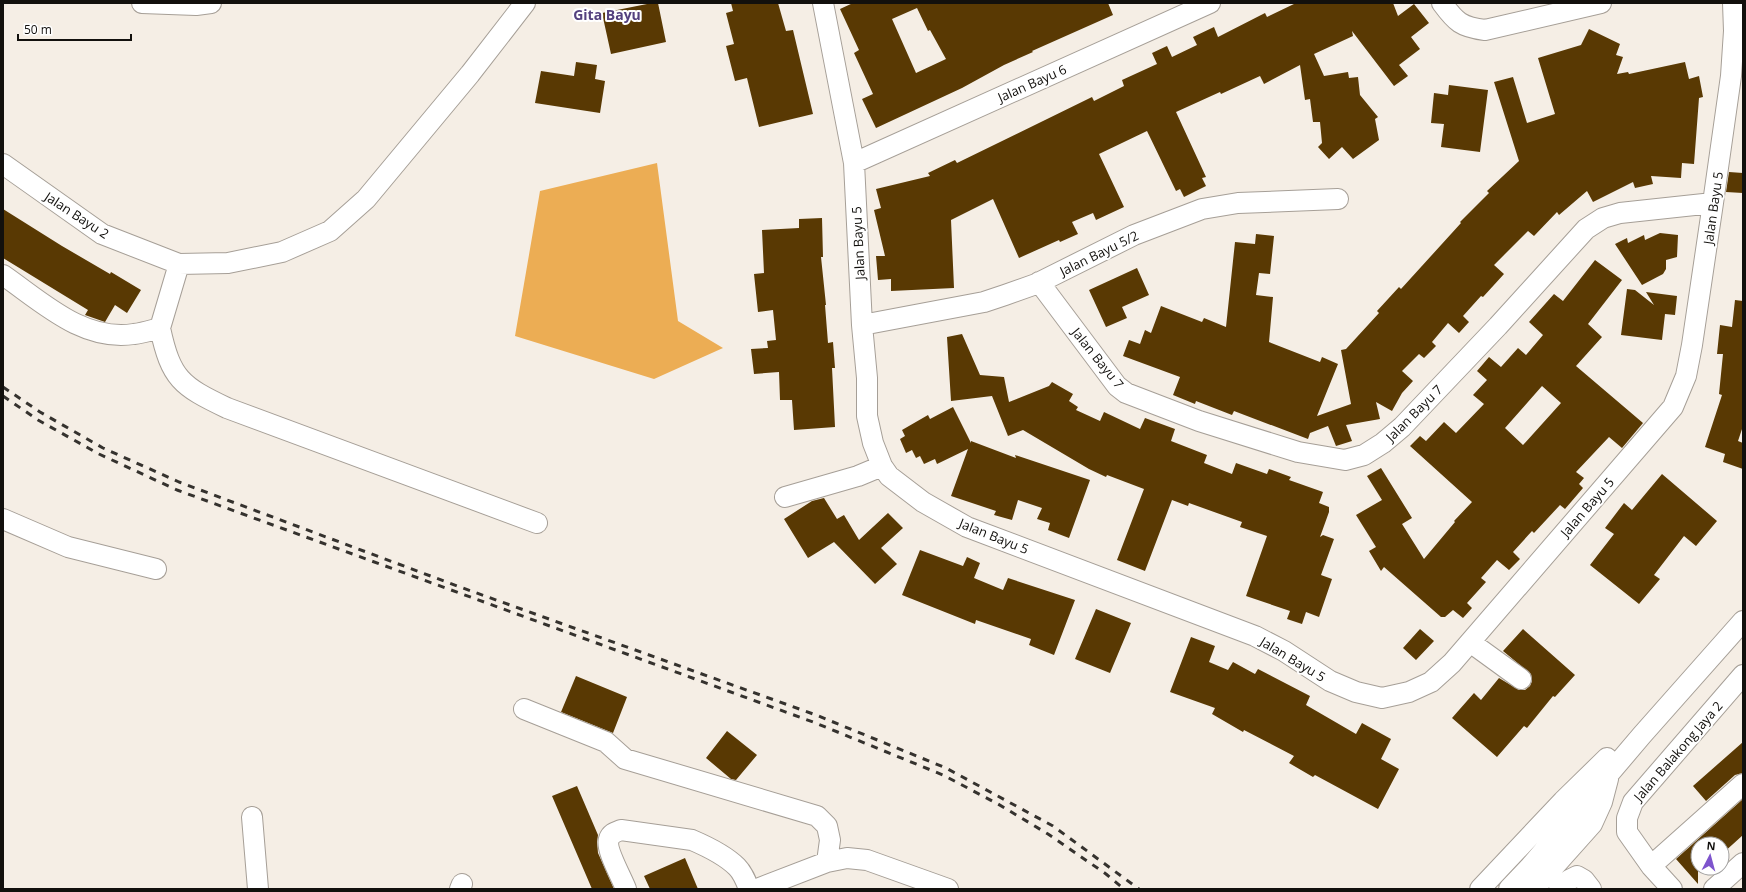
<svg xmlns="http://www.w3.org/2000/svg" width="1746" height="892" font-family="'Open Sans',sans-serif">
<rect width="100%" height="100%" fill="#f5eee5"/>
<path fill="#ecad54" d="M 657,163 L 678,321 L 723,348 L 654,379 L 515,336 L 540,191 Z"/>
<path fill="#593903" fill-rule="evenodd" d="M 652,3 L 658,3 L 666,42 L 611,54 L 602,13 Z
M 731,3 L 778,3 L 786,31 L 793,30 L 813,114 L 759,127 L 747,78 L 735,81 L 726,46 L 734,44 L 726,13 L 733,11 Z
M 853,3 L 1108,3 L 1113,15 L 1032,51 L 1033,52 L 1004,65 L 962,88 L 876,128 L 862,99 L 873,94 L 854,53 L 859,50 L 840,9 ZM 917,8 L 928,31 L 930,30 L 946,59 L 916,73 L 892,19 Z
M 1296,3 L 1393,3 L 1398,16 L 1414,4 L 1429,23 L 1411,37 L 1420,49 L 1399,65 L 1408,76 L 1394,86 L 1352,31 L 1353,36 L 1314,54 L 1324,76 L 1348,72 L 1349,78 L 1358,77 L 1360,95 L 1378,117 L 1375,119 L 1379,140 L 1353,159 L 1342,147 L 1329,159 L 1318,147 L 1322,143 L 1320,122 L 1313,122 L 1310,99 L 1305,100 L 1300,65 L 1264,84 L 1260,76 L 1221,94 L 1220,92 L 1176,112 L 1206,177 L 1202,178 L 1206,186 L 1184,197 L 1180,189 L 1176,191 L 1147,131 L 1099,154 L 1124,207 L 1096,220 L 1093,213 L 1072,222 L 1078,234 L 1060,242 L 1059,240 L 1019,258 L 993,199 L 951,220 L 954,288 L 891,291 L 891,279 L 878,280 L 876,256 L 885,256 L 874,210 L 881,208 L 876,189 L 930,176 L 928,173 L 955,160 L 957,163 L 1092,97 L 1094,101 L 1124,86 L 1122,80 L 1157,64 L 1152,53 L 1167,46 L 1172,57 L 1197,45 L 1193,37 L 1214,27 L 1218,37 L 1265,13 L 1267,17 Z
M 1589,29 L 1620,44 L 1616,55 L 1623,57 L 1617,74 L 1628,72 L 1629,74 L 1685,62 L 1689,79 L 1699,76 L 1703,97 L 1699,98 L 1694,164 L 1682,163 L 1681,178 L 1651,176 L 1653,184 L 1635,188 L 1633,182 L 1593,202 L 1587,191 L 1559,215 L 1557,212 L 1534,236 L 1528,231 L 1494,265 L 1504,274 L 1483,297 L 1481,296 L 1463,316 L 1469,322 L 1459,333 L 1448,323 L 1432,342 L 1436,346 L 1424,358 L 1419,354 L 1402,371 L 1413,381 L 1402,393 L 1392,411 L 1376,402 L 1380,419 L 1346,425 L 1352,441 L 1336,446 L 1328,426 L 1310,433 L 1308,439 L 1234,411 L 1232,415 L 1196,401 L 1195,404 L 1173,395 L 1180,377 L 1123,356 L 1129,340 L 1140,344 L 1145,330 L 1151,333 L 1161,306 L 1202,322 L 1204,318 L 1226,327 L 1235,242 L 1255,244 L 1256,234 L 1274,236 L 1270,274 L 1259,273 L 1256,295 L 1273,297 L 1269,342 L 1320,362 L 1322,357 L 1338,364 L 1317,416 L 1351,404 L 1341,350 L 1346,349 L 1379,313 L 1377,311 L 1399,287 L 1401,289 L 1461,223 L 1460,222 L 1489,193 L 1487,191 L 1519,161 L 1494,82 L 1513,77 L 1527,123 L 1555,114 L 1538,58 L 1581,45 Z
M 576,62 L 597,65 L 595,79 L 605,81 L 600,113 L 535,103 L 541,71 L 574,76 Z
M 1449,85 L 1488,90 L 1480,152 L 1441,147 L 1444,124 L 1431,123 L 1434,93 L 1448,95 Z
M 1729,172 L 1743,173 L 1743,193 L 1726,192 Z
M 3,209 L 62,246 L 110,274 L 111,272 L 141,290 L 127,313 L 115,305 L 105,322 L 85,315 L 88,310 L 3,258 Z
M 822,218 L 823,257 L 821,257 L 826,305 L 825,305 L 828,343 L 833,342 L 835,368 L 832,368 L 835,427 L 794,430 L 792,400 L 780,400 L 779,372 L 754,374 L 751,349 L 768,348 L 767,341 L 776,340 L 773,310 L 758,312 L 754,274 L 764,273 L 762,230 L 799,228 L 799,219 Z
M 1660,233 L 1678,235 L 1677,257 L 1666,260 L 1666,269 L 1663,274 L 1642,285 L 1615,244 L 1627,238 L 1628,243 L 1644,235 L 1645,240 Z
M 1595,260 L 1622,280 L 1588,324 L 1602,337 L 1576,366 L 1643,423 L 1622,448 L 1609,437 L 1576,472 L 1584,478 L 1579,484 L 1583,488 L 1565,509 L 1560,505 L 1534,533 L 1532,531 L 1513,552 L 1520,559 L 1509,570 L 1497,560 L 1481,578 L 1486,582 L 1467,603 L 1472,608 L 1463,618 L 1453,610 L 1445,617 L 1441,617 L 1384,567 L 1381,571 L 1369,551 L 1376,547 L 1356,515 L 1382,500 L 1367,476 L 1381,468 L 1412,518 L 1402,524 L 1424,559 L 1455,522 L 1454,521 L 1472,502 L 1410,446 L 1420,436 L 1426,441 L 1444,422 L 1456,433 L 1484,404 L 1473,395 L 1487,380 L 1477,371 L 1489,357 L 1501,367 L 1518,348 L 1526,355 L 1543,335 L 1529,322 L 1554,294 L 1563,301 ZM 1542,386 L 1561,403 L 1523,445 L 1505,428 Z
M 1137,268 L 1149,295 L 1122,307 L 1127,318 L 1106,327 L 1089,290 Z
M 1627,289 L 1635,290 L 1654,305 L 1646,292 L 1677,296 L 1675,315 L 1665,314 L 1662,340 L 1621,335 Z
M 1735,300 L 1743,301 L 1743,426 L 1738,441 L 1743,443 L 1743,469 L 1723,462 L 1725,454 L 1705,447 L 1722,395 L 1719,394 L 1723,354 L 1717,354 L 1720,325 L 1732,327 Z
M 962,334 L 980,375 L 1004,377 L 1009,402 L 1049,386 L 1052,382 L 1073,394 L 1069,401 L 1078,407 L 1076,410 L 1100,421 L 1104,412 L 1140,429 L 1145,418 L 1175,429 L 1171,441 L 1207,455 L 1204,463 L 1232,474 L 1236,463 L 1267,474 L 1269,469 L 1291,477 L 1289,480 L 1323,492 L 1319,503 L 1329,507 L 1329,512 L 1320,537 L 1323,535 L 1334,539 L 1321,575 L 1332,579 L 1319,617 L 1306,612 L 1302,624 L 1287,619 L 1290,611 L 1246,596 L 1267,536 L 1240,527 L 1242,522 L 1189,503 L 1188,506 L 1172,500 L 1145,571 L 1117,560 L 1144,489 L 1107,475 L 1106,477 L 1089,469 L 1023,430 L 1008,436 L 992,396 L 951,401 L 947,337 Z
M 953,407 L 971,443 L 971,441 L 1016,458 L 1015,455 L 1090,480 L 1069,538 L 1048,530 L 1050,523 L 1037,519 L 1042,508 L 1018,500 L 1012,520 L 994,515 L 996,511 L 951,496 L 968,449 L 937,464 L 935,459 L 924,464 L 920,456 L 916,458 L 912,450 L 906,453 L 900,439 L 905,436 L 902,430 L 928,415 L 930,419 Z
M 1662,474 L 1717,521 L 1696,546 L 1684,536 L 1654,575 L 1660,579 L 1639,604 L 1590,565 L 1614,534 L 1605,528 L 1624,503 L 1632,510 Z
M 824,498 L 837,519 L 844,515 L 859,540 L 888,513 L 903,528 L 881,548 L 897,564 L 875,584 L 834,542 L 808,558 L 784,519 L 812,501 Z
M 920,550 L 963,566 L 967,557 L 980,563 L 974,578 L 1003,590 L 1008,578 L 1075,600 L 1054,655 L 1029,645 L 1031,639 L 976,620 L 975,624 L 902,595 Z
M 1096,609 L 1131,623 L 1110,673 L 1075,659 Z
M 1420,629 L 1434,641 L 1416,660 L 1403,648 Z
M 1523,629 L 1575,675 L 1555,697 L 1553,696 L 1527,728 L 1524,726 L 1497,757 L 1452,718 L 1474,693 L 1481,700 L 1499,678 L 1519,690 L 1525,690 L 1530,686 L 1532,681 L 1531,674 L 1503,651 Z
M 1191,637 L 1215,646 L 1209,662 L 1228,670 L 1233,662 L 1255,674 L 1258,669 L 1310,696 L 1306,705 L 1356,734 L 1362,723 L 1391,739 L 1381,759 L 1399,769 L 1378,809 L 1315,775 L 1313,777 L 1289,763 L 1294,756 L 1244,730 L 1243,732 L 1212,714 L 1215,708 L 1170,692 Z
M 576,676 L 627,697 L 613,733 L 561,712 Z
M 727,731 L 757,755 L 736,780 L 731,779 L 706,758 Z
M 1743,742 L 1743,773 L 1735,775 L 1706,801 L 1693,786 Z
M 577,786 L 598,835 L 597,842 L 598,853 L 614,889 L 592,889 L 552,796 Z
M 1743,799 L 1743,835 L 1722,854 L 1722,844 L 1698,844 L 1698,884 L 1676,859 Z
M 685,858 L 698,889 L 650,889 L 644,876 Z"/>
<g fill="none" stroke-linecap="round" stroke-linejoin="round">
<g stroke="#a69f97" stroke-width="22">
<path id="minor" d="M 142,3 L 196,5 L 211,3
M 823,3 L 854,163 L 862,325 L 867,378 L 867,416 L 873,443 L 882,466 L 889,476 L 923,502 L 967,527 L 1255,636 L 1284,651 L 1330,681 L 1356,692 L 1382,698 L 1409,692 L 1431,682 L 1452,663 L 1673,407 L 1686,376 L 1692,345 L 1713,203 L 1731,76 L 1734,31 L 1733,3
M 1442,3 C 1456,22 1461,27 1485,30 L 1601,3
M 854,163 L 1210,3
M 3,164 L 102,234 L 179,264 L 228,263 L 282,252 L 330,231 L 366,199 L 470,74 L 525,3
M 3,275 C 42,302 83,342 134,334 C 143,333 152,330 160,328 L 179,264
M 1039,282 L 1117,386 L 1126,393 L 1199,421 L 1298,452 L 1345,460 L 1364,455 L 1383,443 L 1402,427 L 1498,326 L 1586,229 L 1603,218 L 1620,213 L 1713,203
M 862,325 L 984,302 L 1005,295 L 1036,284 L 1134,235 L 1202,209 L 1238,203 L 1338,199
M 160,328 C 171,379 181,386 227,408 L 537,523
M 785,497 L 858,476 L 882,466
M 3,519 L 68,547 L 156,569
M 1470,642 L 1521,679
M 524,709 L 606,742 L 625,759 L 817,816 L 827,826 L 830,840 L 827,862 L 847,858 L 867,860 L 948,889
M 252,817 L 258,889
M 1651,866 L 1743,784
M 460,889 L 462,884
M 626,889 C 622,878 605,849 609,839 C 611,833 616,832 621,830 L 692,840 C 706,846 726,856 737,867 C 743,873 746,881 749,889
M 757,889 L 827,862
M 1480,889 L 1563,801 L 1607,758
M 1509,889 L 1529,868 L 1642,735 L 1743,621
M 1534,889 L 1592,824 L 1602,802 L 1608,779
M 1559,889 L 1569,880 L 1577,876 L 1584,880 L 1591,889
M 1672,889 L 1651,866 L 1627,832 L 1627,818 L 1633,802 L 1743,675
M 1714,889 L 1743,863"/>
</g>
<use href="#minor" stroke="#fff" stroke-width="20"/>
<path stroke="#35322e" stroke-width="3" stroke-dasharray="7 7" stroke-linecap="butt" d="M 3,387 L 40,412 L 103,448 L 179,482 L 460,587 L 816,715 L 946,768 L 1053,826 L 1139,889
M 3,396 L 38,420 L 99,454 L 177,490 L 813,722 L 943,775 L 998,804 L 1048,834 L 1106,874 L 1124,889"/>
</g>
<g text-anchor="middle" stroke-width="4" stroke-linejoin="round" paint-order="stroke">
<g font-size="13" fill="#12100d" stroke="#fff">
<text transform="translate(1032 83) rotate(-24)" y="5">Jalan Bayu 6</text>
<text transform="translate(1713 208) rotate(-82)" y="5">Jalan Bayu 5</text>
<text transform="translate(77 215) rotate(33)" y="5">Jalan Bayu 2</text>
<text transform="translate(858 243) rotate(-93)" y="5">Jalan Bayu 5</text>
<text transform="translate(1099 253) rotate(-26)" y="5">Jalan Bayu 5/2</text>
<text transform="translate(1098 358) rotate(51)" y="5">Jalan Bayu 7</text>
<text transform="translate(1414 413) rotate(-45)" y="5">Jalan Bayu 7</text>
<text transform="translate(1587 507) rotate(-49)" y="5">Jalan Bayu 5</text>
<text transform="translate(994 536) rotate(22)" y="5">Jalan Bayu 5</text>
<text transform="translate(1293 659) rotate(31)" y="5">Jalan Bayu 5</text>
<text transform="translate(1678 751) rotate(-49)" y="5">Jalan Balakong Jaya 2</text>
</g>
<g font-size="14" font-weight="bold" fill="#54417e" stroke="#fff">
<text x="607" y="20">Gita Bayu</text>
</g>
</g>
<rect width="1746" height="892" fill="none" stroke="#12100d" stroke-width="8"/>
<g transform="translate(1710 856) rotate(6)"><circle r="19" fill="#ffffff" stroke="#a09f9e"/>
<path d="M0-3L7 15L0 10L-7 15Z" fill="#7e54cd"/>
<text y="-6" font-size="11" font-weight="bold" text-anchor="middle" fill="#12100d">N</text>
</g>
<path d="M18 34v6h113v-6" fill="none" stroke="#12100d" stroke-width="2"/>
<text x="24" y="34" font-size="12" fill="#12100d" stroke="#ffffff" stroke-width="3" paint-order="stroke">50 m</text>
</svg>
